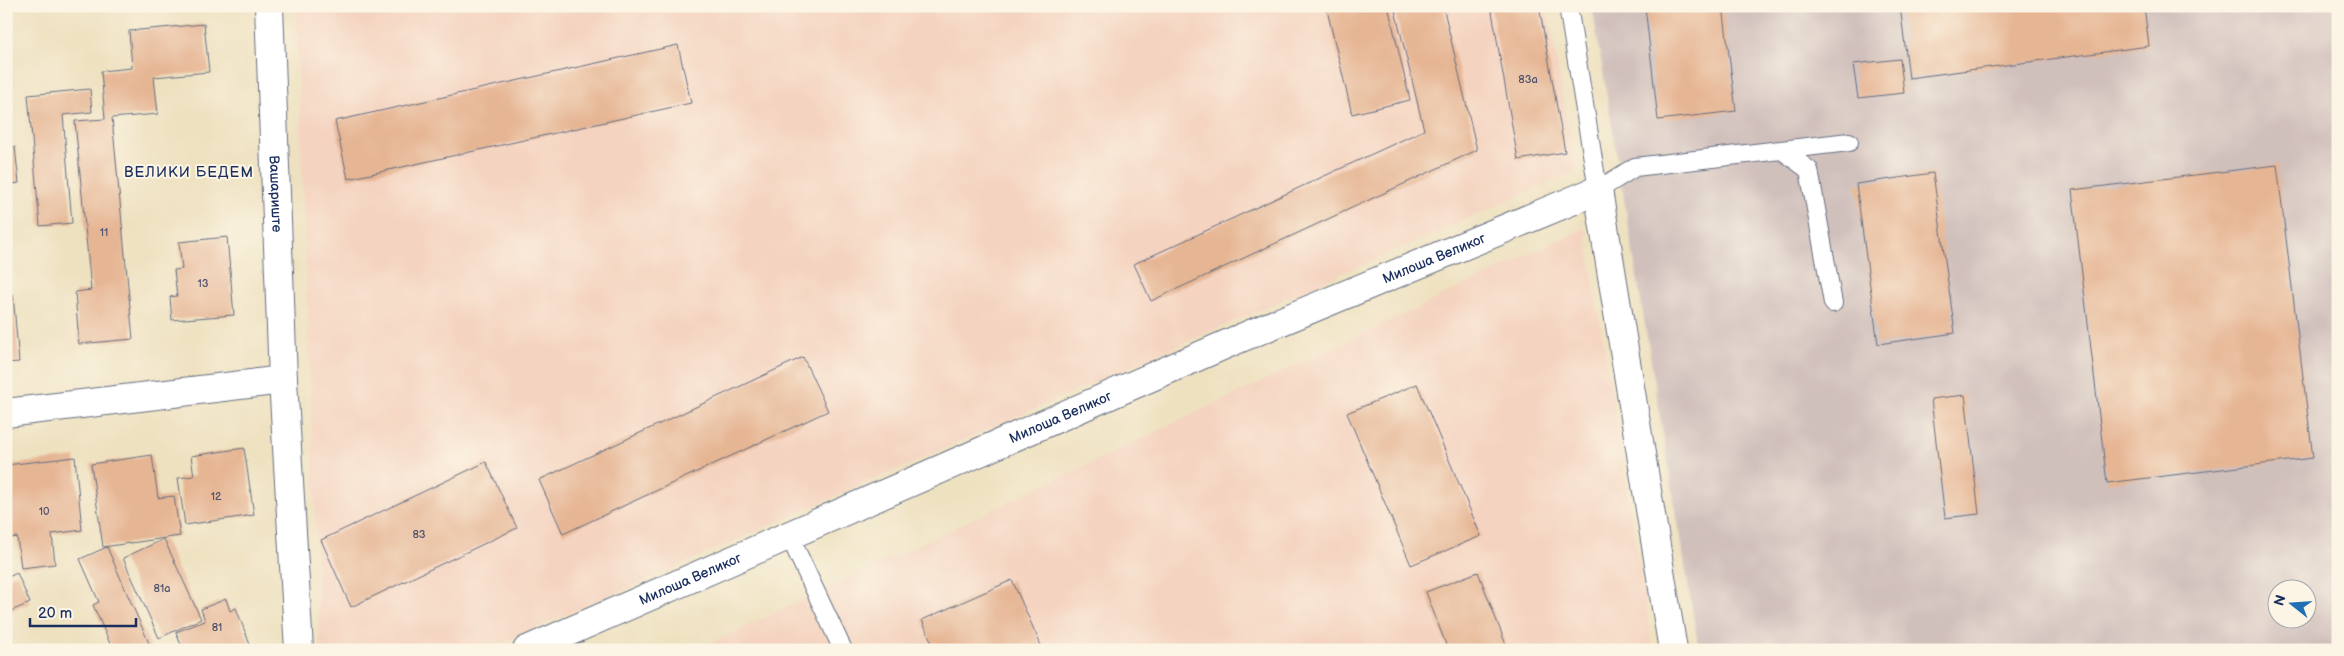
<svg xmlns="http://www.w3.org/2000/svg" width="2344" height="656" font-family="'Balsamiq Sans',sans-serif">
<rect width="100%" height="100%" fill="#fcf5e5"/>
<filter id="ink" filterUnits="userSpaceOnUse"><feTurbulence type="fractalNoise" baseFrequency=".02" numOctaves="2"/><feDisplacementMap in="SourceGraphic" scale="10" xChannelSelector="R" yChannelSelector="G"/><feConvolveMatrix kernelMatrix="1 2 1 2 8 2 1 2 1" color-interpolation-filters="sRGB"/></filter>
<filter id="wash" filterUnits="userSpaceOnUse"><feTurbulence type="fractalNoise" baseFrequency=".0096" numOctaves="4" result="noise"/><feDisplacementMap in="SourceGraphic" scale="20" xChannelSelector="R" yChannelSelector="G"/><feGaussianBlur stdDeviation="1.12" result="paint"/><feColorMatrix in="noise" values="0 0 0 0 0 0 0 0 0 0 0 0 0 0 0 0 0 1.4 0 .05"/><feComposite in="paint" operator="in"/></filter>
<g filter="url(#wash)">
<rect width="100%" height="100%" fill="#eee1c0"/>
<path fill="#f4d3c0" d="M 296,6 L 1547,6 L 1576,171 L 486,650 L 320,650 Z
M 1585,228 L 1653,650 L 697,650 Z"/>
<path fill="#d0c0bc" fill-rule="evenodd" d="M 1592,6 L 2338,6 L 2338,650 L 1699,650 ZM 2276,588 L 2306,588 L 2306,618 L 2276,618 Z"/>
<g id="blocks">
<path fill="#e6b694" d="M 1326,6 L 1388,6 L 1410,100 L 1352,114 Z
M 1394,6 L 1443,6 L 1477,150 L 1151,301 L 1134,264 L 1424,130 Z
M 1491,6 L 1539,6 L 1565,152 L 1518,160 Z
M 1645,6 L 1723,6 L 1736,111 L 1658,120 Z
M 1900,6 L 2144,6 L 2149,46 L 1909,78 Z
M 2266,6 L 2312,6 L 2312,8 L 2267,12 Z
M 204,24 L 209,72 L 154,77 L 158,114 L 112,118 L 133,339 L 79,344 L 75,292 L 91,290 L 75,121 L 105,119 L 101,71 L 132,68 L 129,31 Z
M 678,45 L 691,103 L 348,179 L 335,121 Z
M 1900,59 L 1904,93 L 1858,98 L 1853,64 Z
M 90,89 L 92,112 L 63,115 L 72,223 L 40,226 L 28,95 Z
M 15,147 L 19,183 L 6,185 L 6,148 Z
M 2277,165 L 2313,458 L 2107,483 L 2072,190 Z
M 1933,173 L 1955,333 L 1878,344 L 1856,184 Z
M 227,237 L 234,315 L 172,320 L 170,297 L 177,296 L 174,270 L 182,269 L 179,242 Z
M 13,294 L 19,362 L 6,363 L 6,295 Z
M 803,357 L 828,411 L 563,534 L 539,480 Z
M 1417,384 L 1481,536 L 1411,565 L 1347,413 Z
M 1965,395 L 1979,514 L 1945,518 L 1931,399 Z
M 244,448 L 254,515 L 185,525 L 178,478 L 194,476 L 191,456 Z
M 152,455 L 158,498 L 174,496 L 180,536 L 103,547 L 91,464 Z
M 75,457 L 82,530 L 52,534 L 55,564 L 21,568 L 17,537 L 11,538 L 6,492 L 6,465 Z
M 486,462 L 517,528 L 351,607 L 321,540 Z
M 164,539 L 201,619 L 159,638 L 123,558 Z
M 107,547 L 126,591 L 152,650 L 103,650 L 111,646 L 93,605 L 99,602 L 80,559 Z
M 1478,572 L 1508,650 L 1448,650 L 1426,592 Z
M 17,573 L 30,603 L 6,613 L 6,578 Z
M 1012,580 L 1043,650 L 935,650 L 922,620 Z
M 226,599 L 230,611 L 236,608 L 252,650 L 183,650 L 176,632 L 205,621 L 201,609 Z"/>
</g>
</g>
<g filter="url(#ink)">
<use href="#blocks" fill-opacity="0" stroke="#656d80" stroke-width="1"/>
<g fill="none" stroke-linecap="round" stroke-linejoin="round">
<g stroke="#656d80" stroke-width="20">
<path id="lane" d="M 1568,6 L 1598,190 L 1635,167 L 1849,142
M 1782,150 L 1809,170 L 1833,303
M 789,535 L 843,650"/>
</g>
<g stroke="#656d80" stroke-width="30">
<g id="street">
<path id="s1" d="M 269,6 L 283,380 L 299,650"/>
<path d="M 6,413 L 283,380"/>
<path id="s2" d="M 527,650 L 1236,340 L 1598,190 L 1673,650"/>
</g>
</g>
<use href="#lane" stroke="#fff" stroke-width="18"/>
<use href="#street" stroke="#fff" stroke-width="28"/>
</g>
</g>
<g text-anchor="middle" stroke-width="4" stroke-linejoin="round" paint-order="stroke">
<g font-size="11" fill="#4e516c">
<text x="1528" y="83">83a</text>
<text x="104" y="236">11</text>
<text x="203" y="287">13</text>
<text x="216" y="500">12</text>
<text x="44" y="515">10</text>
<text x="419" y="538">83</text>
<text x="162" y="592">81a</text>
<text x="217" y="631">81</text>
</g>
<g font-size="14" fill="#1b2f5e" stroke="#fcf5e5">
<text dy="5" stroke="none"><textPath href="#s1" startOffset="188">Вашариште</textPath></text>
<text dy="5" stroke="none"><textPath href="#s2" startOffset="988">Милоша Великог</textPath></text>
<text dy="5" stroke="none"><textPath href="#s2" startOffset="582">Милоша Великог</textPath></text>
<text dy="5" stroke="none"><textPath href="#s2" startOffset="178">Милоша Великог</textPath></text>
</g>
<g font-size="15" letter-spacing="1" fill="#1b2f5e" stroke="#fcf5e5">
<text x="189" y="177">ВЕЛИКИ БЕДЕМ</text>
</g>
</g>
<rect width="2344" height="656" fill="none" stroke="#fcf5e5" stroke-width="25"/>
<g transform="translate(2292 604) rotate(287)"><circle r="24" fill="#fcf5e5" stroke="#a2a6af"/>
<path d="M0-4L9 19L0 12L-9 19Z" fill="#1f6fb2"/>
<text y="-8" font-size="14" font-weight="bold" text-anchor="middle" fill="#1b2f5e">N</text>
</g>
<path d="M30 618v8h106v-8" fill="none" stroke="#1b2f5e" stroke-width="2.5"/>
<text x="38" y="618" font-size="15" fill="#1b2f5e" stroke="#fcf5e5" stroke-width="4" paint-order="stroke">20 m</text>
</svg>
